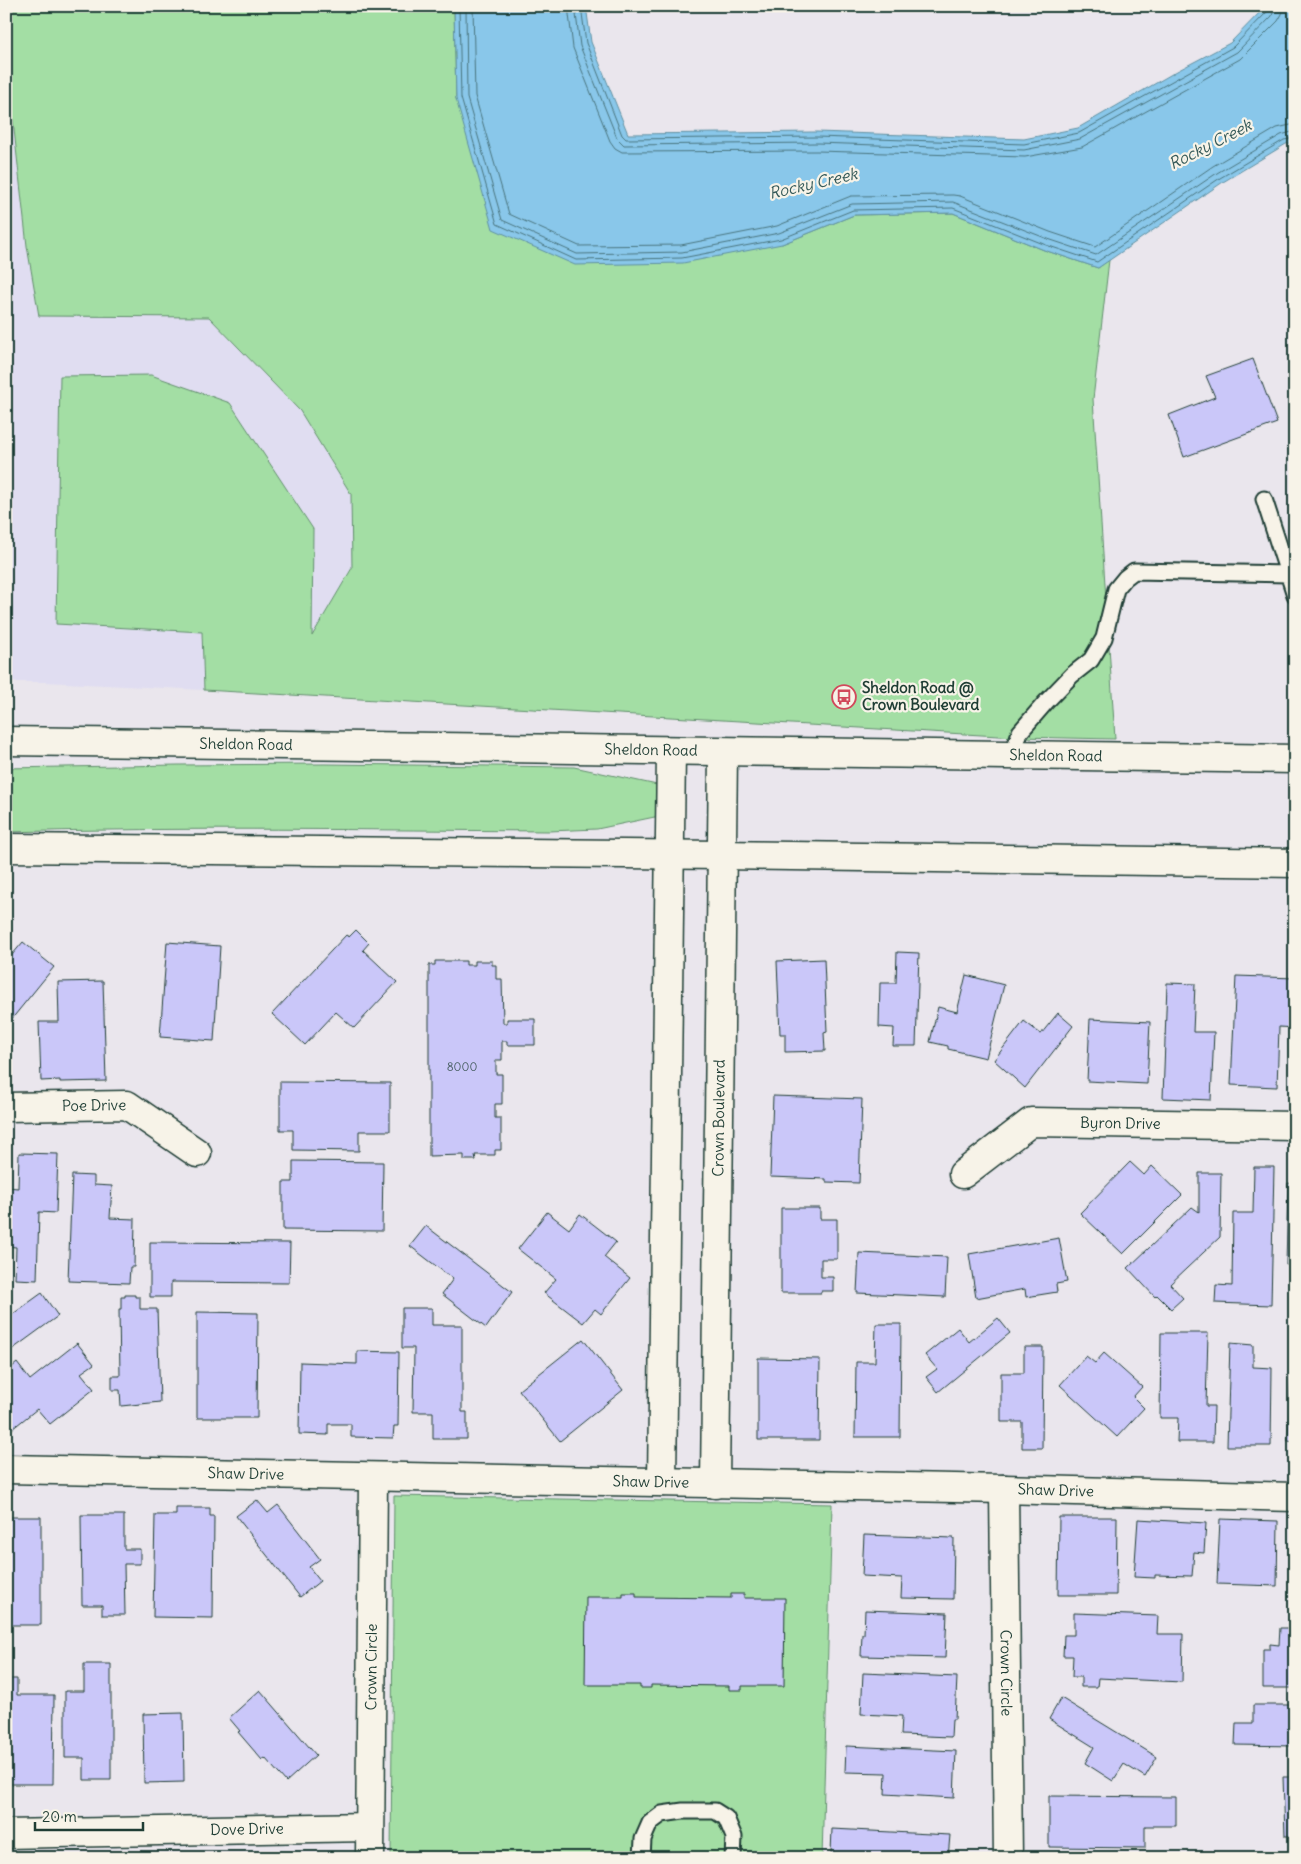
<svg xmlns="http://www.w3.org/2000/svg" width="1301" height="1864" font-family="Delius,sans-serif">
<rect width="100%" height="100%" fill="#eae6ed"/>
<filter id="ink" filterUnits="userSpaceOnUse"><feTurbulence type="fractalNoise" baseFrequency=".02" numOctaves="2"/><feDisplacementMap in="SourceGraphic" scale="10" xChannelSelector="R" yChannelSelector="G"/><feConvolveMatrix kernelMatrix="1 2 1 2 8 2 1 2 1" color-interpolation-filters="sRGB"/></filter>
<g filter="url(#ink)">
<path fill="#e0ddf1" d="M 6,58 L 27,246 L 39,315 L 209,317 L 300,411 L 351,494 L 352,568 L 312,637 L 202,632 L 204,690 L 45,682 L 6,682 Z"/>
<path fill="#a3dea4" stroke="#618e6c" d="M 6,6 L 454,6 L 456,99 L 782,244 L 854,215 L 953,213 L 1044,250 L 1098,268 L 1109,260 L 1093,399 L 1115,739 L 1016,737 L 204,690 L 202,632 L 56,624 L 60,376 L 151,375 L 230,403 L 313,529 L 312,636 L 352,568 L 351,494 L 300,411 L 209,317 L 39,316 L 27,246 L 6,58 Z
M 325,764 L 574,767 L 657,785 L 669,814 L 597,829 L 549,831 C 368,830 187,827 6,832 L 6,768 L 178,765 Z
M 394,1496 L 832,1504 L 822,1858 L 391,1858 Z"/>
<path fill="#89c7ea" stroke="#5f90a1" d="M 454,6 L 586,6 L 591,42 L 628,134 L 817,132 L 1024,139 L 1078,128 L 1177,71 L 1230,43 L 1266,6 L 1295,6 L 1295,142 L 1286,144 L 1223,182 L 1098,268 L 1044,250 L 953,213 L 854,215 L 782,244 L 683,263 L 575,265 L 493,229 L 456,99 Z"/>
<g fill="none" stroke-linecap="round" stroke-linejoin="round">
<path stroke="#49747d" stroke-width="1" d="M 459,6 L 461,98 L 497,224 L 576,260 L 682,258 L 781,239 L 853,210 L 953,208 L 1046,245 L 1097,262 L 1220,178 L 1284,140 L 1295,138
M 466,6 L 467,98 L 502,220 L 577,254 L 682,252 L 779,233 L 852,204 L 953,202 L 1048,239 L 1096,255 L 1217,173 L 1281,135 L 1295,131
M 473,6 L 475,96 L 509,214 L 579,246 L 681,245 L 777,226 L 851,196 L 953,195 L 960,196 L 1050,232 L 1095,247 L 1213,166 L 1277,128 L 1295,124
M 568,6 L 573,48 L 610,141 L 615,148 L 622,152 L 817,151 L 1025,157 L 1082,147 L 1240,59 L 1278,21 L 1282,14 L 1283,6
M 575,6 L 580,46 L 617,138 L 624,145 L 817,143 L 1024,150 L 1080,139 L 1237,52 L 1272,16 L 1275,6
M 581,6 L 586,43 L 622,135 L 626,139 L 817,137 L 1024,144 L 1079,133 L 1233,47 L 1267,12 L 1269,6"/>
</g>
<path fill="#cac7f9" stroke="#1f3d34" d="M 1253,359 L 1277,423 L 1184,457 L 1169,415 L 1215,397 L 1206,376 Z
M 356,930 L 369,943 L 363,950 L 397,982 L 354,1028 L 336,1012 L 305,1045 L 272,1014 L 346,935 L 349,937 Z
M 23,942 L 54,967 L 6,1026 L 6,962 Z
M 167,942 L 220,946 L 214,1041 L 160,1037 Z
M 897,952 L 919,953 L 916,1046 L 893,1046 L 894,1028 L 879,1027 L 880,983 L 896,983 Z
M 824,959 L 827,1032 L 824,1033 L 825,1051 L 785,1052 L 785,1034 L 780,1034 L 777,961 Z
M 435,961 L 466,961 L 466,965 L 475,965 L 475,961 L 492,961 L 492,965 L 496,965 L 496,979 L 502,979 L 503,1023 L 507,1023 L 507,1019 L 535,1019 L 535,1045 L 507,1045 L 507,1041 L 502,1041 L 502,1060 L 496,1060 L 496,1074 L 502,1074 L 502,1104 L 495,1104 L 495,1118 L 501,1118 L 501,1150 L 495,1150 L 495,1155 L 475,1155 L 476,1160 L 464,1160 L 464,1155 L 429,1156 L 429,965 L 435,965 Z
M 966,975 L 1004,985 L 986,1058 L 948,1049 L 948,1046 L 930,1042 L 938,1007 L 957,1012 Z
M 1236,976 L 1295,978 L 1295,1028 L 1279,1027 L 1277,1087 L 1231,1085 Z
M 103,981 L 106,1081 L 60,1082 L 60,1080 L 41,1081 L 39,1022 L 59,1022 L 58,982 Z
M 1167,983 L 1195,984 L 1193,1032 L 1214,1032 L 1211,1100 L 1163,1098 Z
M 1058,1013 L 1073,1026 L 1025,1088 L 994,1060 L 1024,1021 L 1041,1034 Z
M 1090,1019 L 1150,1022 L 1147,1084 L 1087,1081 Z
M 280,1082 L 390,1083 L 390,1131 L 359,1131 L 359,1151 L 293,1150 L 293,1130 L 280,1130 Z
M 773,1096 L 862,1099 L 859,1183 L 826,1182 L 826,1179 L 770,1177 Z
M 19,1153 L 58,1154 L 56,1213 L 39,1212 L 37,1280 L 15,1279 L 16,1247 L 6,1246 L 6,1187 L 18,1188 Z
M 293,1161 L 383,1162 L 382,1231 L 283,1230 L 283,1182 L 293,1182 Z
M 1130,1162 L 1144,1175 L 1152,1166 L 1182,1195 L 1123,1254 L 1080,1213 Z
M 1254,1167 L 1274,1167 L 1271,1305 L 1215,1303 L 1216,1285 L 1232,1286 L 1233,1213 L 1253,1213 Z
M 1199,1173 L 1221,1173 L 1220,1237 L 1170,1284 L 1183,1298 L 1171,1309 L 1157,1295 L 1155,1297 L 1128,1268 L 1192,1207 L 1199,1212 Z
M 72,1175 L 94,1176 L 94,1185 L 112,1186 L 110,1218 L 135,1219 L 134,1267 L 130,1267 L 129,1283 L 68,1281 Z
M 1288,1183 L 1295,1184 L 1295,1265 L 1286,1265 Z
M 781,1208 L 820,1208 L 820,1219 L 837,1219 L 837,1259 L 821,1259 L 821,1277 L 833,1277 L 833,1291 L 821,1291 L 821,1293 L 781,1293 Z
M 547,1212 L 569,1229 L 580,1214 L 616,1242 L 604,1257 L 630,1278 L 601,1314 L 595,1309 L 583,1323 L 544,1293 L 556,1279 L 518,1249 Z
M 426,1226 L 512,1292 L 486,1328 L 442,1294 L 453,1279 L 410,1246 Z
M 1059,1238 L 1067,1282 L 1056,1284 L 1057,1292 L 1026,1297 L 1025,1289 L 976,1298 L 969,1254 Z
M 150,1242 L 290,1243 L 289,1283 L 171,1282 L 171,1297 L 150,1297 Z
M 859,1253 L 947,1257 L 945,1297 L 857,1293 Z
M 42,1293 L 58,1316 L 6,1354 L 6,1319 Z
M 125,1295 L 135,1295 L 135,1297 L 140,1297 L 140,1309 L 157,1309 L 160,1402 L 121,1406 L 120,1390 L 112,1390 L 112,1376 L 120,1376 L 119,1309 L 121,1309 L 121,1297 L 125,1297 Z
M 402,1308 L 432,1308 L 432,1325 L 462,1325 L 462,1412 L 467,1412 L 467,1439 L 433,1439 L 433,1412 L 413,1412 L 414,1348 L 402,1348 Z
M 197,1312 L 258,1313 L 257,1418 L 197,1418 Z
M 998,1318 L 1010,1333 L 938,1392 L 926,1377 L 937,1369 L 925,1355 L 958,1328 L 969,1342 Z
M 876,1324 L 901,1324 L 900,1437 L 855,1437 L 856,1362 L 875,1362 Z
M 1161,1333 L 1208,1333 L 1206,1406 L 1214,1406 L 1213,1442 L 1177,1442 L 1178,1418 L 1160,1418 Z
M 583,1339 L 623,1390 L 560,1441 L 519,1390 Z
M 77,1343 L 94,1364 L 81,1373 L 94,1389 L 50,1424 L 37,1409 L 7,1433 L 6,1372 L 17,1363 L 30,1380 Z
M 1230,1343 L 1253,1345 L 1253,1367 L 1272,1368 L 1271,1446 L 1227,1446 Z
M 1024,1347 L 1043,1347 L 1042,1448 L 1022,1448 L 1022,1422 L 1001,1422 L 1001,1373 L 1024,1373 Z
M 357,1351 L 399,1352 L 398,1426 L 394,1426 L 393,1438 L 351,1437 L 351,1424 L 328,1424 L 328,1435 L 299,1434 L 300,1362 L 357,1364 Z
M 1104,1353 L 1142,1387 L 1133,1397 L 1144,1408 L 1117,1437 L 1060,1385 L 1086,1356 L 1095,1363 Z
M 758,1358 L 820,1359 L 819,1440 L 758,1440 Z
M 1291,1365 L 1295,1365 L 1295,1442 L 1288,1441 Z
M 257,1500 L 268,1513 L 278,1505 L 320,1559 L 309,1567 L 320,1581 L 300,1597 L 236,1516 Z
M 176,1508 L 210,1508 L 210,1516 L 214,1516 L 213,1618 L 153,1617 L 155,1515 L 176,1515 Z
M 81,1515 L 124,1515 L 124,1549 L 140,1549 L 140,1564 L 124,1564 L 125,1615 L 102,1615 L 102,1605 L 82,1605 Z
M 6,1517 L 41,1517 L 41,1625 L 6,1625 Z
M 1059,1517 L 1117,1517 L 1116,1595 L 1058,1595 Z
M 1138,1519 L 1206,1523 L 1204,1553 L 1194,1552 L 1192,1576 L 1155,1575 L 1155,1578 L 1134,1577 Z
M 1220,1519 L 1278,1521 L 1277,1586 L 1217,1584 Z
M 864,1535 L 954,1538 L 953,1599 L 901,1598 L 902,1578 L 862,1576 Z
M 1295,1550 L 1295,1615 L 1293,1615 Z
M 623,1593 L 636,1593 L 636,1597 L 731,1598 L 731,1594 L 744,1594 L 744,1598 L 785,1598 L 784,1686 L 742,1686 L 742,1690 L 729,1690 L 729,1686 L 651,1685 L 651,1688 L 640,1688 L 640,1685 L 585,1685 L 586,1597 L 623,1597 Z
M 865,1610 L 947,1613 L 945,1658 L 861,1656 L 862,1634 L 864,1634 Z
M 1074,1613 L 1158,1616 L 1157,1634 L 1183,1634 L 1182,1682 L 1098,1678 L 1097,1687 L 1081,1687 L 1081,1677 L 1072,1677 L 1073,1656 L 1063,1656 L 1064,1635 L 1074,1635 Z
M 1280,1628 L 1295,1628 L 1295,1690 L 1294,1688 L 1263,1688 L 1263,1649 L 1270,1649 L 1270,1644 L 1279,1645 Z
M 84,1664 L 111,1664 L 111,1780 L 84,1780 L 84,1758 L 65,1758 L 65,1691 L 84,1691 Z
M 863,1673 L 957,1677 L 955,1719 L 952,1719 L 951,1737 L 901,1735 L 902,1716 L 861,1714 Z
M 6,1679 L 17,1679 L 17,1695 L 54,1695 L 53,1784 L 6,1784 Z
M 260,1690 L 316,1755 L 286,1782 L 265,1758 L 262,1760 L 238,1732 L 240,1731 L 229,1718 Z
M 1061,1698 L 1157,1757 L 1145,1777 L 1124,1764 L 1113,1781 L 1085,1763 L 1094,1747 L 1049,1719 Z
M 1253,1705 L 1295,1705 L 1295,1746 L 1235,1745 L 1236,1723 L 1253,1723 Z
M 183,1713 L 184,1782 L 144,1783 L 143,1714 Z
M 846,1746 L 956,1751 L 954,1798 L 885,1794 L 886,1773 L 845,1772 Z
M 1283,1777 L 1295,1777 L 1295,1836 L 1285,1836 Z
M 1049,1796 L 1176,1797 L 1176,1826 L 1145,1826 L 1145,1848 L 1049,1847 Z
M 832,1829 L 950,1835 L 948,1858 L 898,1858 L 899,1856 L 831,1853 Z
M 1271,1854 L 1295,1855 L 1295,1858 L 1271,1858 Z"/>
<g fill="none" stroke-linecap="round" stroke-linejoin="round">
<g stroke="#1f3d34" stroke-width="19">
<path id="lane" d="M 1264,499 L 1295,595
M 1012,756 L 1020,732 L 1046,702 L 1072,675 L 1091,660 L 1104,638 L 1116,589 L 1125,578 L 1134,571 L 1288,574
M 642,1858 L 643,1839 L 650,1823 L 662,1814 L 683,1811 L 715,1811 L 726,1818 L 734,1837 L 733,1858"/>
</g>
<g stroke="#1f3d34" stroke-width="31">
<g id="street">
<path id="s1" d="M 6,1107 L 127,1105 L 197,1153"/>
<path id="s2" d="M 963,1174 L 1031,1122 L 1295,1126"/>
<path id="s3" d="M 6,1469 L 1004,1489 L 1295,1497"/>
<path d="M 662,1482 L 671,752"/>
<path id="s4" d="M 715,1484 L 723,752"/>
<path id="s5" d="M 1004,1489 L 1008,1858"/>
<path id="s6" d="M 6,1834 L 369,1827"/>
<path id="s7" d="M 370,1858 L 373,1477"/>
</g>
</g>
<g stroke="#1f3d34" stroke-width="31">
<g id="secondary">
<path id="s8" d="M 6,741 L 1295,759"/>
<path d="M 6,848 L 722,855 L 1295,863"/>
</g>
</g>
<use href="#lane" stroke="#f7f3e8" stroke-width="15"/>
<use href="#street" stroke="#f7f3e8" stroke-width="28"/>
<use href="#secondary" stroke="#f7f3e8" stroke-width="28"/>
</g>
</g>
<defs>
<g id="bus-ring" transform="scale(1.25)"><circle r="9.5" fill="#f7f3e8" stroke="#d1495b" stroke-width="1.5"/><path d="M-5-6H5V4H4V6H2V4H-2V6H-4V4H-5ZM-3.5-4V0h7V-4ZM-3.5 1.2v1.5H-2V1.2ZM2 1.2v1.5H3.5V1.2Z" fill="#d1495b"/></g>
</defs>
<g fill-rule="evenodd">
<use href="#bus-ring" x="844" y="697"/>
</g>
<g text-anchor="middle" stroke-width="4.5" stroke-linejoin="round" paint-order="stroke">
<g font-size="12" fill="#4a6065">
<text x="462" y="1071">8000</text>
</g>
<g font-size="15" font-weight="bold" fill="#1f3d34" stroke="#f7f3e8" text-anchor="start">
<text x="862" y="693">Sheldon Road @<tspan x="862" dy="17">Crown Boulevard</tspan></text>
</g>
<g font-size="15" fill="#1f3d34" stroke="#f7f3e8">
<text dy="5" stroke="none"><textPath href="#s8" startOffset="240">Sheldon Road</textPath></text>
<text dy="5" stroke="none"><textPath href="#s8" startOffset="645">Sheldon Road</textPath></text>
<text dy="5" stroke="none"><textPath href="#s8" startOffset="1050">Sheldon Road</textPath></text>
<text dy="5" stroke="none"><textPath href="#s1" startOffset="88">Poe Drive</textPath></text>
<text dy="5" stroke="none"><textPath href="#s4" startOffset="366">Crown Boulevard</textPath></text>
<text dy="5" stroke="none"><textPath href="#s2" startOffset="175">Byron Drive</textPath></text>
<text dy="5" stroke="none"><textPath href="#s3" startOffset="240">Shaw Drive</textPath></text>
<text dy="5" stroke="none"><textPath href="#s3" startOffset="645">Shaw Drive</textPath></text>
<text dy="5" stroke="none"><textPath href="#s3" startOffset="1050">Shaw Drive</textPath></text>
<text dy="5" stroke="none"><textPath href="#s7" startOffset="191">Crown Circle</textPath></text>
<text dy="5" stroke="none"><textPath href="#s5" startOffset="184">Crown Circle</textPath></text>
<text dy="5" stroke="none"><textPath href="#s6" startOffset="241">Dove Drive</textPath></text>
</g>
<g font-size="16" font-style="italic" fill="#345958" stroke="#f7f3e8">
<text transform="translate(1210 144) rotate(-27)" y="6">Rocky Creek</text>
<text transform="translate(813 183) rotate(-13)" y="6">Rocky Creek</text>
</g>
</g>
<rect width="1301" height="1864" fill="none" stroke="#f7f3e8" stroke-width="25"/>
<rect x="12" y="12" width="1276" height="1839" fill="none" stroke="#1f3d34" stroke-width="2" filter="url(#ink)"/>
<path d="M35 1822v8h108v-8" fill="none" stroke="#1f3d34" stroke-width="2.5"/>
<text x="42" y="1822" font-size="15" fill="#1f3d34" stroke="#f7f3e8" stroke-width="4" paint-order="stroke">20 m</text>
</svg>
